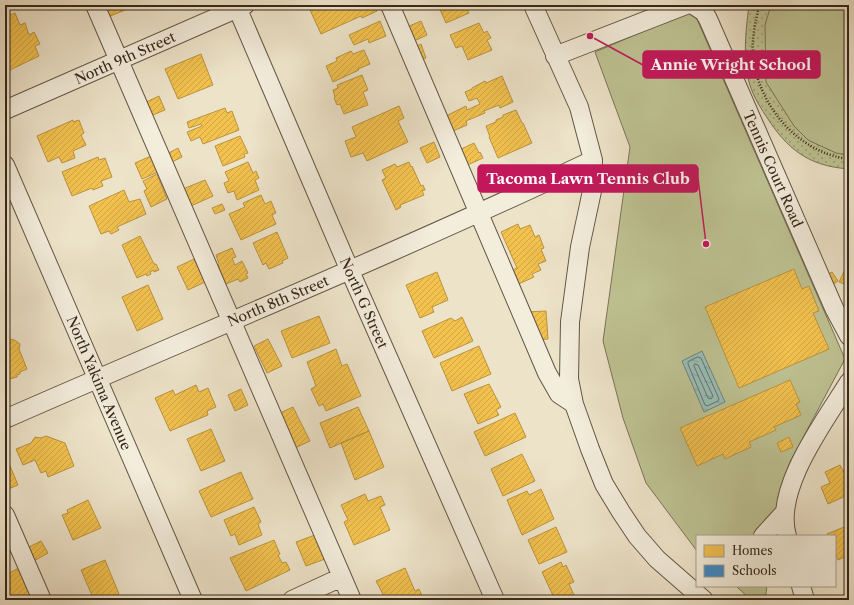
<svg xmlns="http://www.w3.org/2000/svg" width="854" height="605" font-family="'Libre Caslon Text',serif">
<defs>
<pattern id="park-dots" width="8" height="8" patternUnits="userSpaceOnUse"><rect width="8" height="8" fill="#bec292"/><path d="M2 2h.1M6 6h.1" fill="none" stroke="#9b9e76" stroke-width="1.8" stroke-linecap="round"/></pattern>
<pattern id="water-ripples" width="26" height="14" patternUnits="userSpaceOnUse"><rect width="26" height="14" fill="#99beb9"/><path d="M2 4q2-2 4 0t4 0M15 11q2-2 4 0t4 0" fill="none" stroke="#84a39e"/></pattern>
<pattern id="homes-hatch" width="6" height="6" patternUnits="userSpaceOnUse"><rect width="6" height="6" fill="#f2c14e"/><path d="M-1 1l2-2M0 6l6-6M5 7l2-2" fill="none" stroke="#d0a644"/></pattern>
<pattern id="schools-hatch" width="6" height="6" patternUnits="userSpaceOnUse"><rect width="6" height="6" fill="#3f88c5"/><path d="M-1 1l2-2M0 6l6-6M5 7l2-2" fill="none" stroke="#366f9f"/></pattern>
</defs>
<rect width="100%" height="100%" fill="#ede3c9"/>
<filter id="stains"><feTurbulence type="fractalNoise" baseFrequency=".005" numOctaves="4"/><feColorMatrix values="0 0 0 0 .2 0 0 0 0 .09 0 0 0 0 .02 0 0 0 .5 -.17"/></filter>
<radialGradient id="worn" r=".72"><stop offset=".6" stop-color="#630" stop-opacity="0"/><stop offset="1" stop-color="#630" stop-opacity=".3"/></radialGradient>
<path fill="url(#park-dots)" stroke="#7a7456" d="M 749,5 L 849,5 L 849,169 C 808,166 787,149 766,116 C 758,104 751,92 748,78 C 743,53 746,29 749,5 Z"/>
<path fill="#bec292" stroke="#7a7456" d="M 771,5 L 849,5 L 849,155 L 836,153 L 808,140 L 794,126 L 766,82 L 765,25 Z
M 693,10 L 845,359 L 790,462 L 778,497 L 773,536 L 697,536 L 697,551 L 646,483 L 623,418 L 603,341 L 630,147 L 595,52 Z
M 736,586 L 767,586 L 765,600 L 751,600 Z"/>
<path fill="url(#water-ripples)" stroke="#718279" d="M 702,351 L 725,402 L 704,412 L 682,361 Z"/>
<path fill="url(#homes-hatch)" stroke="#ba933e" d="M 102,5 L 137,5 L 108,17 Z
M 321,5 L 374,5 L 377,11 L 362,18 L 361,16 L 321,34 L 310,10 Z
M 438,5 L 465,5 L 469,13 L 446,23 Z
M 15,13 L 20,25 L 25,23 L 29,35 L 34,32 L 40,44 L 35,46 L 39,56 L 10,70 L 8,65 L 6,66 L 5,64 L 5,17 Z
M 380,21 L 386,36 L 369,43 L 368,39 L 354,45 L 349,35 Z
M 421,21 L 427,35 L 414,41 L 407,27 Z
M 479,23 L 484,33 L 487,31 L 491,38 L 487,40 L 492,50 L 468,60 L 462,46 L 456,48 L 450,35 Z
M 421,44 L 426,58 L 417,62 L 412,49 Z
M 364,50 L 370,64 L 358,69 L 359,70 L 333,82 L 326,66 L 337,61 L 336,58 L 351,51 L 353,54 Z
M 201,54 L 213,85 L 178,99 L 165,69 Z
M 362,75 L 368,90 L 363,92 L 368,105 L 344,114 L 340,104 L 337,105 L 334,98 L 335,97 L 333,90 L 338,88 L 337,85 Z
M 502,76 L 513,102 L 500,108 L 499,105 L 484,111 L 485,113 L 466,121 L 467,125 L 453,131 L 446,116 L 466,106 L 467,110 L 480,104 L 477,98 L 469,101 L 465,92 L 472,89 L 472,88 L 485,81 L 486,83 Z
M 159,96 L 165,110 L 148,117 L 142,104 Z
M 399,106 L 404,118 L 398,121 L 408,142 L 367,161 L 363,153 L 351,157 L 345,141 L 356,137 L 352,127 Z
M 225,108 L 227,113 L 232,111 L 239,130 L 203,144 L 200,137 L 191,141 L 187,132 L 202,126 L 201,124 L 189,128 L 187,122 Z
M 516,110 L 522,123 L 523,123 L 532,143 L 498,158 L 489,137 L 490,137 L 486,126 L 496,122 L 496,120 L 503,117 L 503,115 Z
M 73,120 L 73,122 L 79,120 L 84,133 L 81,135 L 86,145 L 73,151 L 75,158 L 62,163 L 59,157 L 48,162 L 37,136 Z
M 240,136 L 248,153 L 244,154 L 245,157 L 223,166 L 215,146 Z
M 434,142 L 440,157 L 427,163 L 420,148 Z
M 474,143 L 479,153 L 480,152 L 483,158 L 463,167 L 455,152 Z
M 178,148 L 182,157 L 170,163 L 165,155 Z
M 151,156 L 158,172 L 142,179 L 135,163 Z
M 98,157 L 99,160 L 105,158 L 112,177 L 101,181 L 103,186 L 93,190 L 92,188 L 72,196 L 62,172 Z
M 248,162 L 253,173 L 256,171 L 259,178 L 255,180 L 259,190 L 237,200 L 234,191 L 228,193 L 224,183 L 229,181 L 225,172 Z
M 409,162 L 411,167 L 412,166 L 421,186 L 423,185 L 425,190 L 422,191 L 424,195 L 400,205 L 401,207 L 396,210 L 382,180 L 386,178 L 382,170 L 395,164 L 397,167 Z
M 157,174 L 167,199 L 151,207 L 144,191 L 147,189 L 143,181 Z
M 205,180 L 213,196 L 191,206 L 183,189 Z
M 124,190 L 129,202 L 140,199 L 146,214 L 117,227 L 119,230 L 111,234 L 109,231 L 101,234 L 89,206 Z
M 261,195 L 265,204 L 271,201 L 276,213 L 272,215 L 276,224 L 241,240 L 229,214 L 245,207 L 243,203 Z
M 222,204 L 225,210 L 215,214 L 212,208 Z
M 518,224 L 520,229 L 530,225 L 535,237 L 539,235 L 544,248 L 541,249 L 546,261 L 538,264 L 541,270 L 532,274 L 534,277 L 512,287 L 506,273 L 517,268 L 501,232 Z
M 277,232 L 288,258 L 282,261 L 283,263 L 269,269 L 266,263 L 263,265 L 253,243 Z
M 140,236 L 154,264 L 156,264 L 159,270 L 154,272 L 154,270 L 150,272 L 151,274 L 147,276 L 146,274 L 137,278 L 122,245 Z
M 232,248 L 236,257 L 232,258 L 235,265 L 242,261 L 248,273 L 246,274 L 248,278 L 240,282 L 238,279 L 226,284 L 218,265 L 219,264 L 216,255 Z
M 194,259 L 205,282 L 188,290 L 177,267 Z
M 849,261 L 849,286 L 839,282 Z
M 794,269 L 802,289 L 809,286 L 819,311 L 813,313 L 829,349 L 739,388 L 705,307 Z
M 437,272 L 448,300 L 432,307 L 434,312 L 420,318 L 406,285 Z
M 832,272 L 838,281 L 832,285 L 826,275 Z
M 148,285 L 163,319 L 137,331 L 122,297 Z
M 5,309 L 10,321 L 5,323 Z
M 546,311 L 548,339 L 536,340 L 525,312 Z
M 319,316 L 330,343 L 292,358 L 281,331 Z
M 462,317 L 473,341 L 434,358 L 422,331 L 451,318 L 455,321 Z
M 12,339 L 16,341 L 20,344 L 19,349 L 27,369 L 20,372 L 20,374 L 17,375 L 17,377 L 5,380 L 5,346 L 8,342 Z
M 268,339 L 282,366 L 267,373 L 254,346 Z
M 479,346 L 491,374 L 452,391 L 440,363 Z
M 336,349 L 342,366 L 347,364 L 361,396 L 326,411 L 323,404 L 319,406 L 311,389 L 316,386 L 307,362 Z
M 790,380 L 800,402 L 796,404 L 801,415 L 774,427 L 776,430 L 749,442 L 751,447 L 725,459 L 723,454 L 697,466 L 680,428 Z
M 489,384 L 501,407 L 496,410 L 499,415 L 478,424 L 464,394 Z
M 196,385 L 199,392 L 208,388 L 216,407 L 207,411 L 208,415 L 170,431 L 155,398 L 173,390 L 175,395 Z
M 241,389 L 248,405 L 235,411 L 228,395 Z
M 293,407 L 310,441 L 295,448 L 278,414 Z
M 358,407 L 369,431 L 330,448 L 320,423 Z
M 515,413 L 526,437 L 485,456 L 474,432 Z
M 211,429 L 225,461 L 201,471 L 187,439 Z
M 369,431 L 384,467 L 355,480 L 341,443 Z
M 46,436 L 65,443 L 74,466 L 48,477 L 46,471 L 41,473 L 35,460 L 23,465 L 16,449 L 31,443 L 35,437 L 41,438 Z
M 789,437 L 793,447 L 781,452 L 777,443 Z
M 5,454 L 18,485 L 6,490 L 5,487 Z
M 522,454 L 535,481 L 503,496 L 491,469 Z
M 840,465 L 846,476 L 849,475 L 849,497 L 848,495 L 828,504 L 821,487 L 830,483 L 825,472 Z
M 241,472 L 253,499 L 211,517 L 199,491 Z
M 541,489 L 554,519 L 522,535 L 507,500 L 527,491 L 529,495 Z
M 365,494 L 368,501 L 381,496 L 385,505 L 380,507 L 390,530 L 354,545 L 344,522 L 348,520 L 341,505 Z
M 88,500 L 101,528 L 73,540 L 62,515 L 68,513 L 67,510 Z
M 254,507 L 261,522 L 258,524 L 262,535 L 239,545 L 235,534 L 231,536 L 224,520 Z
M 849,525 L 849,555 L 838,560 L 835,553 L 835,536 L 828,536 L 827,534 Z
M 556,527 L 567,552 L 539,564 L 528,540 Z
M 315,535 L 325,559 L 306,566 L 296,542 Z
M 274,540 L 280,554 L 278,555 L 282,563 L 286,562 L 290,570 L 246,591 L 230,558 Z
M 41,541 L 48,553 L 34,561 L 27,548 Z
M 105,560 L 119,594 L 106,600 L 94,600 L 81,570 Z
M 561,562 L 563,567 L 566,565 L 574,582 L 569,584 L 574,595 L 564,600 L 555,600 L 542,572 Z
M 21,567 L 35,600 L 5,600 L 5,575 Z
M 405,568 L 415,591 L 419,589 L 424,600 L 386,600 L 376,581 Z"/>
<path fill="url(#schools-hatch)" stroke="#3c6b91" d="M 596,5 L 609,5 L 598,10 Z"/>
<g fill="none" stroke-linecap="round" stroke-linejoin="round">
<path stroke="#687269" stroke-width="1" d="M 698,357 L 701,358 L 719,399 L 718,401 L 707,406 L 705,405 L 688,364 L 688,362 Z
M 695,364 L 698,365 L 713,396 L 711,399 L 708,398 L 694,366 Z"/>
<g stroke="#645645" stroke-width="20">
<path id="minor" d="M 95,5 L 352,600
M 236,5 L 350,271 L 495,600
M 390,5 L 547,373 L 559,394 L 574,404
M 533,5 L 579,107 L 593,160 L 592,191 L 580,247 L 570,322 L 569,379 L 574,404 L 590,449 L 604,484 L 621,512 L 637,536 L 657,559 L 704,600
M 693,5 L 704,12 L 708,19 L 834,308 L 849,336
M 555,56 L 686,5
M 5,110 L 245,5
M 5,165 L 193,600
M 5,419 C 201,333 399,252 593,160
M 5,515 L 42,600
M 763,536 L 784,513
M 787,536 C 773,489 825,421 849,382
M 801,586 L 805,600
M 292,600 L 342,577"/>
</g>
<path stroke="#362719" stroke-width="2.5" stroke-dasharray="1 2" stroke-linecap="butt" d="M 759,5 C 756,20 751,41 753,57 C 759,106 798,153 849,159"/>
<use href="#minor" stroke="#f3eddc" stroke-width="18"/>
</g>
<g text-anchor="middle" stroke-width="4" stroke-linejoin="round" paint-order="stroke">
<g font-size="14" fill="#362719" stroke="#f3eddc">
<text transform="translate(125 58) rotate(-24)" y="5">North 9th Street</text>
<text transform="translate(773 169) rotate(66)" y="5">Tennis Court Road</text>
<text transform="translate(278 301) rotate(-23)" y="5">North 8th Street</text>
<text transform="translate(364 303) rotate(66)" y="5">North G Street</text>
<text transform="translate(99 383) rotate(67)" y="5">North Yakima Avenue</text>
</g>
</g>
<path fill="none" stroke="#c2185b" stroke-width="1.5" d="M590 36L643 65M706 244L698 178"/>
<g fill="#c2185b" stroke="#f3eddc" stroke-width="1.5">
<circle cx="590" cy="36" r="4"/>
<circle cx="706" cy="244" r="4"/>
</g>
<g fill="#c2185b" stroke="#c2185b" stroke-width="1.5">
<rect x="643" y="51" width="177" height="27" rx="4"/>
<rect x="478" y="165" width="220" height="27" rx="4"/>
</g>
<g font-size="15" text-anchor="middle" font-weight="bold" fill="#fff">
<text x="731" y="70">Annie Wright School</text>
<text x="588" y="184">Tacoma Lawn Tennis Club</text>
</g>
<rect width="854" height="605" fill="none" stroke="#ede3c9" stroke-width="20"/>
<rect x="6" y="6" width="842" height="593" fill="none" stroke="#362719" stroke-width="2"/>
<rect x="10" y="10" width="834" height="585" fill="none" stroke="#362719"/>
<rect x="696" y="535" width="140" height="52" fill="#f3eddc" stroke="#a79e8e"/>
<rect x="704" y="545" width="20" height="12" fill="#f2c14e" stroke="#a79e8e"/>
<text x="732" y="555" font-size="12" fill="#362719">Homes</text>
<rect x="704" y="565" width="20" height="12" fill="#3f88c5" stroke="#a79e8e"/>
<text x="732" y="575" font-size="12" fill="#362719">Schools</text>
<rect width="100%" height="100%" filter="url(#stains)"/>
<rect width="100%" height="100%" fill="url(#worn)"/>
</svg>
